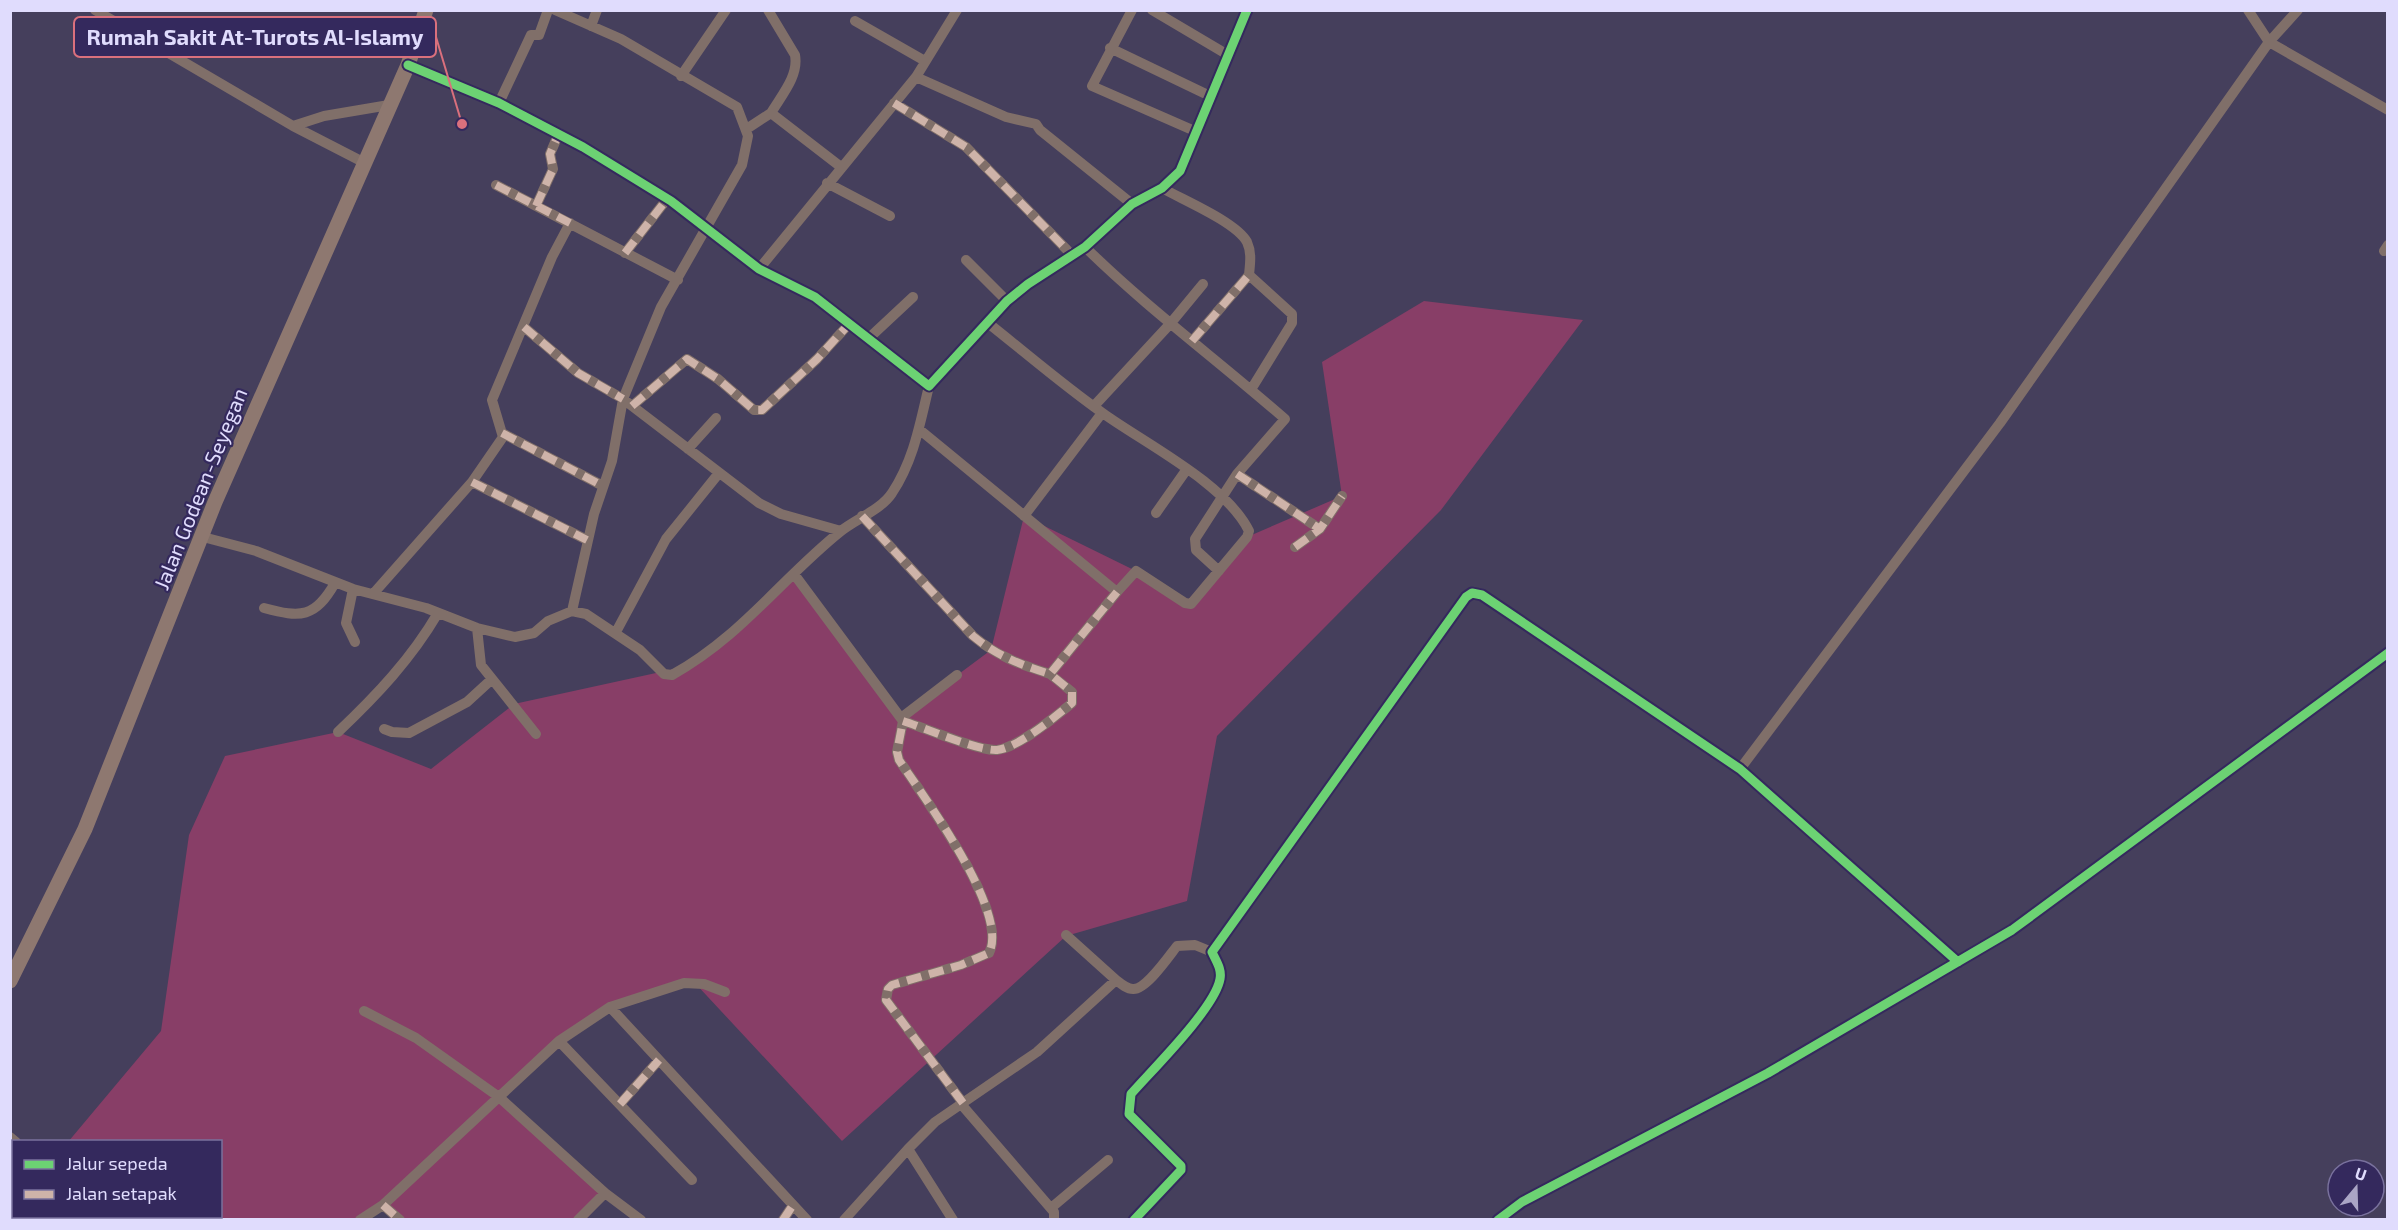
<svg xmlns="http://www.w3.org/2000/svg" width="2398" height="1230" font-family="'Exo 2',sans-serif">
<rect width="100%" height="100%" fill="#453f5c"/>
<path fill="#883e67" d="M 1424,301 L 1583,320 L 1441,510 L 1217,736 L 1187,901 L 1066,936 L 842,1141 L 694,982 L 610,1007 L 499,1096 L 609,1194 L 586,1219 L 400,1219 L 383,1205 L 361,1219 L 114,1219 L 110,1217 L 220,1216 L 220,1142 L 68,1142 L 161,1031 L 189,835 L 225,756 L 338,732 L 431,769 L 514,704 L 688,666 L 794,574 L 901,717 L 991,650 L 1024,516 L 1136,571 L 1185,603 L 1247,537 L 1342,496 L 1322,362 Z
M 10,1139 L 14,1142 L 14,1216 L 99,1216 L 103,1219 L 11,1219 Z"/>
<g fill="none" stroke-linecap="round" stroke-linejoin="round">
<path stroke="#806f69" stroke-width="10" d="M 95,10 L 293,126 L 363,162
M 555,10 L 621,39 L 737,107 L 748,136 L 742,165 L 661,307 L 623,399 L 759,503 L 781,514 L 841,531
M 768,10 L 795,55 C 799,76 781,96 771,113 L 841,167
M 1132,10 L 1092,86 L 1197,132
M 1152,10 L 1228,55
M 2248,10 L 2269,42 L 2388,110
M 855,21 L 925,61
M 591,26 L 597,10
M 1110,48 L 1210,96
M 408,65 L 499,103 L 583,147 L 671,201 L 759,269 L 815,297 L 929,386 L 1007,301 L 1028,284 L 1085,247 L 1132,204 L 1162,188 L 1180,171 L 1247,10
M 681,76 L 726,10
M 916,77 L 1006,117 L 1036,124 L 1040,130 L 1132,204
M 499,103 L 531,35 L 539,35 L 548,10
M 894,103 L 966,147 L 1072,255
M 293,126 L 324,116 L 389,105
M 748,128 L 771,113
M 827,183 L 890,216
M 496,185 L 678,280
M 1162,188 C 1183,200 1236,222 1247,242 C 1252,253 1250,264 1249,275 L 1292,314 L 1292,323 L 1252,388
M 536,206 L 553,169 L 550,154 L 559,133
M 1085,247 C 1148,309 1219,361 1285,419 L 1237,474 L 1195,539 L 1196,550 L 1219,571
M 2384,251 L 2388,245
M 625,253 L 667,199
M 966,260 L 1007,301
M 759,269 L 916,77 L 957,10
M 524,327 L 578,373 L 623,399 L 612,461 L 594,514 L 572,611
M 868,339 L 913,297
M 1192,341 L 1249,275
M 632,406 L 687,359 L 718,379 L 754,410 L 762,410 L 817,359 L 849,324
M 1094,406 L 1170,324 L 1203,284
M 920,430 L 1117,592 L 1136,571 L 1185,603 L 1191,604 L 1247,537 L 1249,531 C 1226,484 1146,444 1104,414 C 1064,386 1026,353 988,323
M 502,433 L 603,486
M 688,449 L 716,418
M 1237,474 L 1320,529
M 472,482 L 587,540
M 1156,513 L 1187,469
M 862,516 L 973,636 C 997,656 1021,665 1050,674
M 1024,516 L 1102,413
M 203,537 L 256,551 L 353,589 L 426,608 L 477,628 L 515,637 L 534,633 L 548,621 L 572,611 L 586,614 L 640,650 L 664,674 L 672,675 C 741,637 782,578 841,531 C 856,519 882,509 892,493 C 914,460 920,423 929,386
M 1295,547 L 1320,529 L 1342,496
M 794,574 L 903,721
M 353,589 L 346,623 L 355,642
M 373,594 L 472,482 L 503,437 L 492,400 L 552,257 L 570,223
M 264,608 C 301,618 315,618 335,583
M 477,628 L 481,665 L 536,734
M 616,632 L 666,539 L 719,473
M 901,718 L 957,675
M 384,729 L 392,732 L 409,733 L 467,702 L 491,680
M 338,732 C 377,695 411,659 438,613
M 1740,769 L 2000,423 L 2269,42 L 2298,10
M 1066,935 L 1116,980
M 610,1007 L 684,983 L 704,984 L 725,992
M 364,1011 L 416,1038 L 499,1097 L 605,1193
M 559,1041 L 692,1180
M 963,1103 L 886,1000 L 888,989 L 892,985 L 961,965 L 989,953 C 1010,912 923,796 899,760 L 897,752 L 903,721 C 925,728 978,751 997,750 C 1018,748 1056,716 1072,703 L 1072,692 L 1050,674 L 1117,592
M 620,1104 L 659,1060
M 961,1104 L 1054,1212 L 1054,1220
M 10,1137 L 16,1142
M 908,1149 L 935,1122 L 1037,1052 L 1116,980 C 1121,984 1127,989 1133,989 C 1146,990 1169,956 1177,946 L 1195,945 L 1212,952
M 383,1205 L 400,1220
M 1051,1208 L 1108,1160
M 109,1216 L 112,1220
M 360,1220 L 383,1205 L 559,1041 L 610,1007 L 807,1220
M 578,1220 L 605,1193 L 641,1220
M 783,1220 L 793,1205
M 844,1220 L 908,1149 L 953,1220
M 1134,1220 L 1181,1170 L 1181,1166 L 1129,1114 L 1131,1094 C 1152,1070 1215,1008 1220,979 C 1222,969 1216,961 1212,952 L 1466,597 L 1472,593 L 1482,595 L 1740,769 L 1958,962
M 1498,1220 L 1522,1202 L 1768,1073 L 2012,930 L 2388,653"/>
<path stroke="#8e7870" stroke-width="15" d="M 10,981 L 85,829 L 215,502 L 408,65 L 426,10"/>
<path stroke="#ceb3a9" stroke-width="8" stroke-dasharray="15 8" stroke-linecap="butt" d="M 894,103 L 966,147 L 1072,255
M 496,185 L 570,223
M 536,206 L 553,169 L 550,154 L 559,133
M 625,253 L 667,199
M 524,327 L 578,373 L 623,399
M 1192,341 L 1249,275
M 632,406 L 687,359 L 718,379 L 754,410 L 762,410 L 817,359 L 849,324
M 502,433 L 603,486
M 1237,474 L 1320,529
M 472,482 L 587,540
M 862,516 L 973,636 C 997,656 1021,665 1050,674
M 1295,547 L 1320,529 L 1342,496
M 963,1103 L 886,1000 L 888,989 L 892,985 L 961,965 L 989,953 C 1010,912 923,796 899,760 L 897,752 L 903,721 C 925,728 978,751 997,750 C 1018,748 1056,716 1072,703 L 1072,692 L 1050,674 L 1117,592
M 620,1104 L 659,1060
M 383,1205 L 400,1220
M 783,1220 L 793,1205"/>
<g stroke="#34295d" stroke-width="13">
<path id="cycleway" d="M 408,65 L 499,103 L 583,147 L 671,201 L 759,269 L 815,297 L 929,386 L 1007,301 L 1028,284 L 1085,247 L 1132,204 L 1162,188 L 1180,171 L 1247,10
M 1134,1220 L 1181,1170 L 1181,1166 L 1129,1114 L 1131,1094 C 1152,1070 1215,1008 1220,979 C 1222,969 1216,961 1212,952 L 1466,597 L 1472,593 L 1482,595 L 1740,769 L 1958,962
M 1498,1220 L 1522,1202 L 1768,1073 L 2012,930 L 2388,653"/>
</g>
<use href="#cycleway" stroke="#6cd273" stroke-width="9"/>
</g>
<g text-anchor="middle" stroke-width="4.5" stroke-linejoin="round" paint-order="stroke">
<g font-size="21" fill="#e0dcfd" stroke="#34295d">
<text transform="translate(201 489) rotate(-68)" y="7">Jalan Godean-Seyegan</text>
</g>
</g>
<path fill="none" stroke="#da707d" stroke-width="2" d="M462 124L436 37"/>
<circle fill="#da707d" stroke="#34295d" stroke-width="2" cx="462" cy="124" r="6"/>
<rect fill="#34295d" stroke="#da707d" stroke-width="2" x="74" y="17" width="362" height="40" rx="6"/>
<g font-size="22" text-anchor="middle" font-weight="bold" fill="#e0dcfd">
<text x="255" y="45">Rumah Sakit At-Turots Al-Islamy</text>
</g>
<rect width="2398" height="1230" fill="none" stroke="#e0dcfd" stroke-width="24"/>
<rect x="12" y="1140" width="210" height="78" fill="#34295d" stroke="#79719d" stroke-width="1.5"/>
<rect x="24" y="1160" width="30" height="9" fill="#6cd273" stroke="#79719d" stroke-width="1.5"/>
<text x="66" y="1170" font-size="18" fill="#e0dcfd">Jalur sepeda</text>
<rect x="24" y="1190" width="30" height="9" fill="#ceb3a9" stroke="#79719d" stroke-width="1.5"/>
<text x="66" y="1200" font-size="18" fill="#e0dcfd">Jalan setapak</text>
<g transform="translate(2356 1188) rotate(19)"><circle r="28" fill="#34295d" stroke="#79719d" stroke-width="1.5"/>
<path d="M0-4.5L10 22L0 15L-10 22Z" fill="#aaa5c5"/>
<text y="-9" font-size="16" font-weight="bold" text-anchor="middle" fill="#e0dcfd">U</text>
</g>
</svg>
